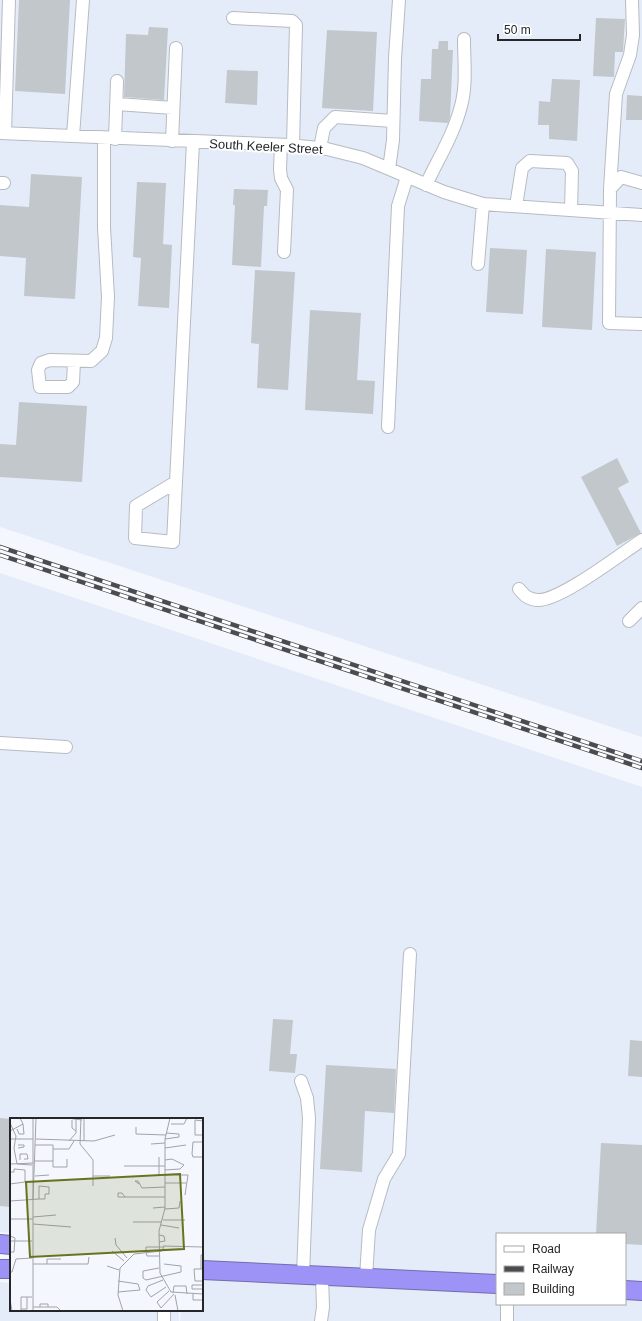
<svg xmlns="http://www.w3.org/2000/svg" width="642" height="1321" font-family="Arial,sans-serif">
<rect width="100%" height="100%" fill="#f4f7fd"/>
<path fill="#e5ecf9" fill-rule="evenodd" d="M 0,0 L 642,0 L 642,737 L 0,527 Z
M 0,573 L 642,787 L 642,1321 L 180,1321 L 181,1310 L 202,1310 L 202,1119 L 11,1119 L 11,1233 L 0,1232 ZM 497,1234 L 625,1234 L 625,1304 L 497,1304 Z
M 0,1282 L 11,1283 L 11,1310 L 179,1310 L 179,1321 L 0,1321 Z"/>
<path fill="#c1c7cb" d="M 19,0 L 70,0 L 65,94 L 15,91 Z
M 596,18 L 625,19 L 623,52 L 615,52 L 614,77 L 593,76 Z
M 149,27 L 168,28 L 164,100 L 124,97 L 126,34 L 148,35 Z
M 327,30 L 377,32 L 373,111 L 322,108 Z
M 439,41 L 448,41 L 448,50 L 453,50 L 450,117 L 448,123 L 419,121 L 421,79 L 431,79 L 432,49 L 438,49 Z
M 227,70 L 258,71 L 257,105 L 225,103 Z
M 552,79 L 580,80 L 577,141 L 549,139 L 549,125 L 538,125 L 539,101 L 550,102 Z
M 627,95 L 642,96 L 642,120 L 626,120 Z
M 31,174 L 82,177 L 75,299 L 24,296 L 26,258 L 0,256 L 0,205 L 29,207 Z
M 137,182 L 166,183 L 163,244 L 172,245 L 169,308 L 138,306 L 141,258 L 133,257 Z
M 234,189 L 268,190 L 267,206 L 264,206 L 261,267 L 232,265 L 235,205 L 233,205 Z
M 490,248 L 527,250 L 523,314 L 486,312 Z
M 546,249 L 596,252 L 592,330 L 542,327 Z
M 255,270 L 295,272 L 288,390 L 257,388 L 259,344 L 251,343 Z
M 310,310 L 361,313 L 357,380 L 375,381 L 373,414 L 305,410 Z
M 19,402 L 87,406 L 82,482 L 0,477 L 0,444 L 16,445 Z
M 617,458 L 629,482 L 618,488 L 641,533 L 617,546 L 581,477 Z
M 273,1019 L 293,1020 L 290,1054 L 297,1054 L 295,1073 L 269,1071 Z
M 630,1040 L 642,1041 L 642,1077 L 628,1076 Z
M 326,1065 L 396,1069 L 394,1113 L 365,1111 L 362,1172 L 320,1169 Z
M 0,1118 L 11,1119 L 11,1207 L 0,1206 Z
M 601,1143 L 642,1145 L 642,1245 L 625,1244 L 625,1234 L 596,1234 Z"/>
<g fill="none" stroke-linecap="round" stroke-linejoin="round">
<g stroke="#b7bbc0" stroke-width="14">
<path id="minor" d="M 233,18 L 292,21 L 296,25 L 293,145
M 117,104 L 173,108
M 0,133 L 290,145 L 327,149 L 363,158 L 444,192 L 483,204 L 642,215
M 5,133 L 9,0
M 73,136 L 83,0
M 115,139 L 117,81
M 172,141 L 176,48
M 281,145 L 280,169 L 281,178 L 287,190 L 284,252
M 320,148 L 324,128 L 335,117 L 393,121
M 389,169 L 393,140 L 395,58 L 399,0
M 0,183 L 4,183
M 642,183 L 621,177 L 610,189 L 609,323 L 642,324
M 426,185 C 438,159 454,134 461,106 C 467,84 464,61 464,39
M 610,189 L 616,94 L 630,55 L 633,35 L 632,0
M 516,206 L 522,168 L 530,161 L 567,163 L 572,171 L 571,210
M 478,264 L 483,204
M 74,362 L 73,382 L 68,387 L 40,387 L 38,370 L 41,363 L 50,360 L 91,361 L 102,351 L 106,338 L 108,297 L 104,227 L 104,138
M 388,427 L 398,206 L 407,177
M 176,482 L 136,506 L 135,538 L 173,542 L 193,142
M 519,589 C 525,596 528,599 537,600 C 559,602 622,553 642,540
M 629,621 L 642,608
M 0,743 L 66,747
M 301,1081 L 307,1098 L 309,1118 L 303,1275
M 366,1277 L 369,1230 L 384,1179 L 399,1154 L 410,954
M 164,1321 L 164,1310
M 321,1321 L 323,1307 L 322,1276
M 507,1321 L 507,1304"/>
</g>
<g stroke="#736cad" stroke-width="20">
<path id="highway" d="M 0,1244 L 11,1245
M 0,1269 L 11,1269
M 202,1270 L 497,1284
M 625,1290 L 642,1291"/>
</g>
<use href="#minor" stroke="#fff" stroke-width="12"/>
<use href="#highway" stroke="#9d92f5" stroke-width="18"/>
<g stroke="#4a4c4f" stroke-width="4.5">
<path id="rail" d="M 0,547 L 642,761
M 0,555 L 642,768"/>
</g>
<use href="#rail" stroke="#fff" stroke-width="3" stroke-dasharray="9" stroke-linecap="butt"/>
</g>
<g text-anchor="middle" stroke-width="4" stroke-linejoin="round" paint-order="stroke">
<g font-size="13" fill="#252628" stroke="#fff">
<text transform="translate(266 146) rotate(3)" y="5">South Keeler Street</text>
</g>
</g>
<g transform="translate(10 1118)">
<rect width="193" height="193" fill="#f4f7fd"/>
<path fill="none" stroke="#a1a3a8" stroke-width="1" d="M 23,0 L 23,193M 57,0 L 72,2M 71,0 L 70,26 L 83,42 L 83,68M 160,0 L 155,21 L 155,90 L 149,113 L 150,155 L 161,174 L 193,176M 62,2 L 62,10 L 66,13M 193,3 L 185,2 L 185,17 L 193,17M 0,5 L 6,18 L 4,30 L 7,46M 161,6 L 174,6 L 177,0M 126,9 L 126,16 L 156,17M 7,11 L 9,16 L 14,16 L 13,6M 0,13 L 13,6 L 10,0M 0,21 L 23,21M 26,21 L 84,23 L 105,17M 155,21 L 169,19 L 169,16 L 156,15M 59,23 L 66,15 L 66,0M 74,23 L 74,0M 193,24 L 183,24 L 182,36 L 183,39 L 193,39M 141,26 L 155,25M 25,27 L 43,27 L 43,49 L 57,49 L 57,41M 8,30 L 14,29 L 14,27 L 8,27M 155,30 L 176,27M 43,31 L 59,31 L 64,23M 10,42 L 10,36 L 17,36 L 18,41 L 14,41M 155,42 L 162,41 L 174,47 L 170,51 L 155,52M 25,43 L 43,43M 0,46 L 23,45M 7,46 L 22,47M 114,48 L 155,48M 0,54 L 4,54 L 4,51 L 15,52 L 15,64 L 0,66M 149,57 L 149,39M 155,57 L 178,57 L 175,77M 25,58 L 39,57M 83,58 L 100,58M 155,65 L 176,65M 129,66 L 125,63 L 128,63 L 132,70 L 155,69M 115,79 L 112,75 L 108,75 L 108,79 L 155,79M 23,82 L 26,0M 0,83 L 29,81 L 29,68 L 39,69 L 39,76 L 35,76 L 35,81 L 29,81M 143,90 L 155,89M 155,91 L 169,90 L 170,83M 23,99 L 46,97M 0,101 L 23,101M 153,102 L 175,102M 123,104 L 152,104M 23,106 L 61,109M 151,107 L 169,110M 0,118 L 5,120 L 4,134 L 0,134M 105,120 L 106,127 L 117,140M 0,123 L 22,123M 149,124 L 155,123 L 154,118 L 149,117M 153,128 L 193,129M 102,133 L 114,143M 136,134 L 137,138 L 149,138M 23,146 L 78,146 L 79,139M 37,146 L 37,141 L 51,141M 97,148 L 109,152M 149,150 L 133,153 L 133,160 L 136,162 L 171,154 L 171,148 L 154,146M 191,151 L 191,137 L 193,137M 193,151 L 184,151 L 185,163 L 193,163M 0,154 L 2,154 L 6,141 L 22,140M 153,162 L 138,168 L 136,172 L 141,179 L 156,169M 193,167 L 182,167 L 182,171 L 193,171M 159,173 L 147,184 L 151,190 L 164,176M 108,174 L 130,172 L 128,166 L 108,163M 163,175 L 164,168 L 176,168 L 177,176M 183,176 L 183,182 L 193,182 L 193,176M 165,177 L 168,193M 0,181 L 2,193M 23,189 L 47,189 L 51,193M 30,189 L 30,186 L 38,186 L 38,189M 11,191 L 17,191 L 17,179M 11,193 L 11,179 L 22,179M 113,193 L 108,177 L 110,150 L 124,136 L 152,133 L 154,129 L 136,129 L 136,134"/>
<path fill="#67731e" fill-opacity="0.15" stroke="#67731e" stroke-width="2" d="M 170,56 L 174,131 L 20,139 L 16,64 Z"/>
<rect width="193" height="193" fill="none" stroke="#252628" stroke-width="2"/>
</g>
<rect x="496" y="1233" width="130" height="72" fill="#ffffff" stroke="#a8a8a9"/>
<rect x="504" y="1246" width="20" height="6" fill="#ffffff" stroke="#a8a8a9"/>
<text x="532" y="1253" font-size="12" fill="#252628">Road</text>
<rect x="504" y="1266" width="20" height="6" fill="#4a4c4f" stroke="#a8a8a9"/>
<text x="532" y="1273" font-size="12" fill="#252628">Railway</text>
<rect x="504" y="1283" width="20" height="12" fill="#c1c7cb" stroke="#a8a8a9"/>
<text x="532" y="1293" font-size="12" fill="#252628">Building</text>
<path d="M498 34v6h82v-6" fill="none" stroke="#252628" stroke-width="2"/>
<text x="504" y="34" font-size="12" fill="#252628" stroke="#ffffff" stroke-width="3" paint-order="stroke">50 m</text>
</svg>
